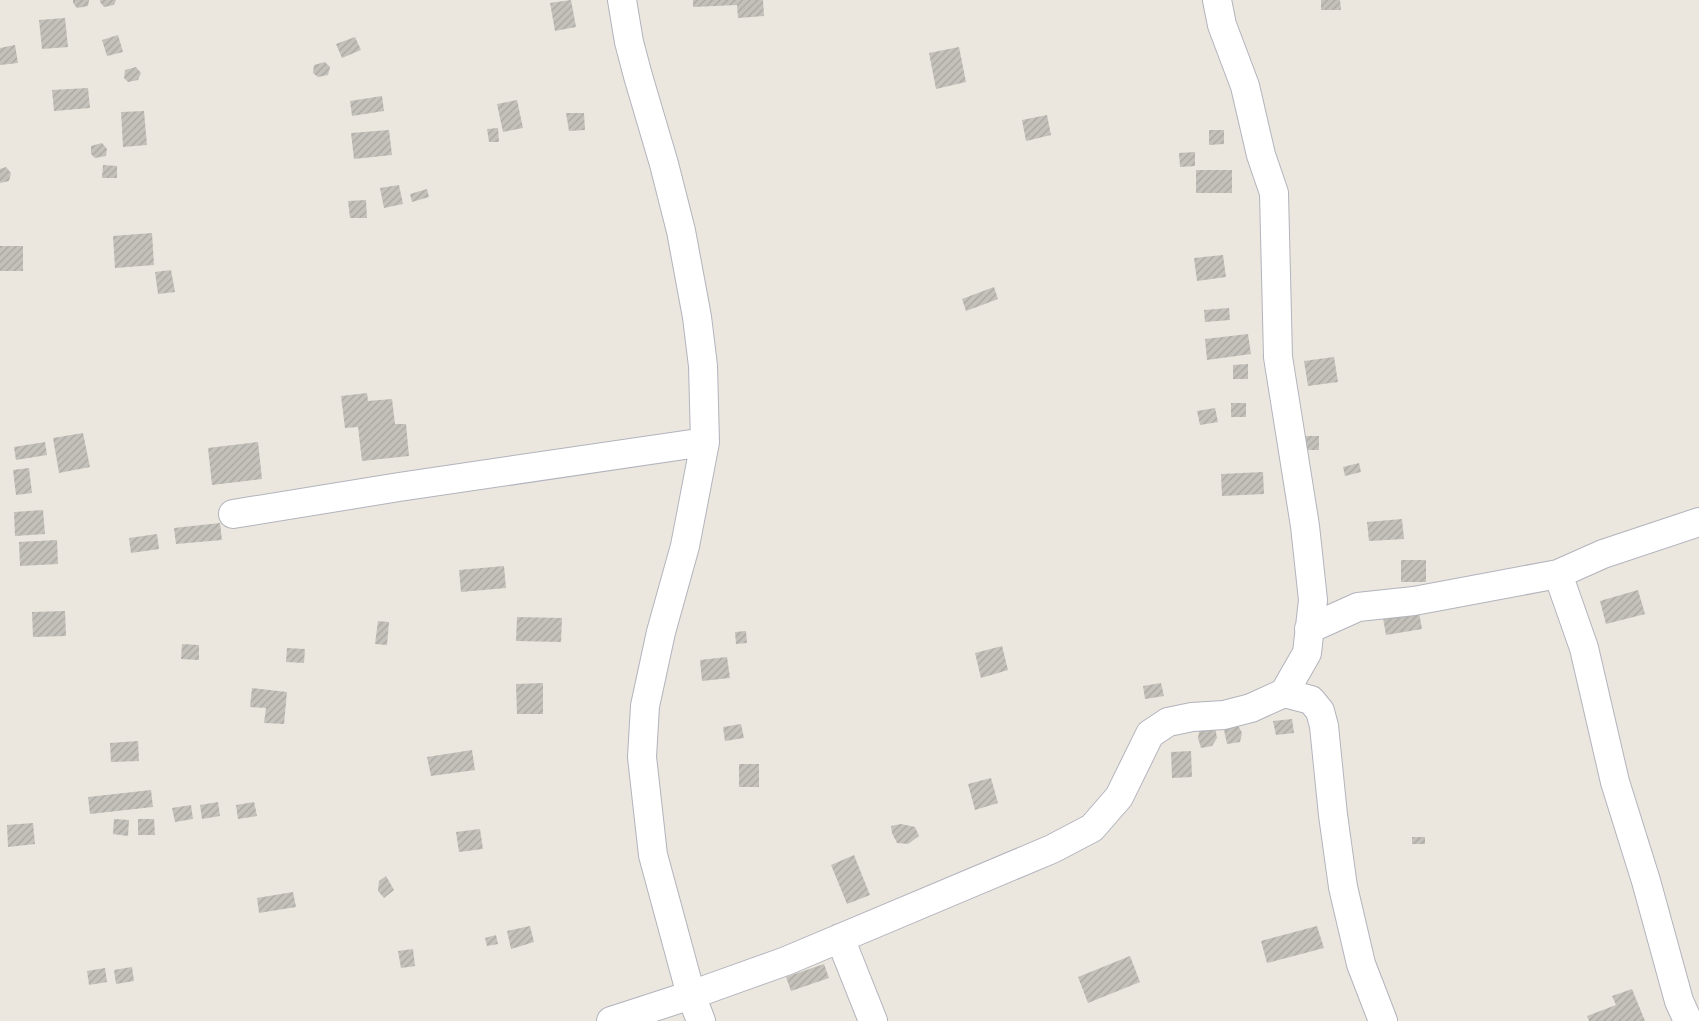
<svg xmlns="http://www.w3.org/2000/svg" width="1699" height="1021" font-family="Jost,sans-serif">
<defs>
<pattern id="building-hatch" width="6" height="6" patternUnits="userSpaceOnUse" patternTransform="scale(1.25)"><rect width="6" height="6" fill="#c4c1ba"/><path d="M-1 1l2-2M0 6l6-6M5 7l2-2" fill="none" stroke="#a9a6a0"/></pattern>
</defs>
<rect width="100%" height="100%" fill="#ebe7df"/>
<path fill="url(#building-hatch)" d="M 73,0 L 89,0 L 88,6 L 77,8 L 73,3 Z
M 100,0 L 116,0 L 114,5 L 104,7 L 100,2 Z
M 571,0 L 576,27 L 555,31 L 550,3 Z
M 693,0 L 763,0 L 764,16 L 738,18 L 737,5 L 693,7 Z
M 1321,0 L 1340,0 L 1341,10 L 1321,10 Z
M 65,18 L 68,47 L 42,49 L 39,20 Z
M 118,35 L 123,52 L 107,56 L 102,40 Z
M 355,37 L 361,50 L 342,58 L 336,44 Z
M 15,45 L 18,63 L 0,65 L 0,48 Z
M 959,47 L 966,82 L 936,89 L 929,53 Z
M 325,62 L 330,67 L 328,75 L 318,77 L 313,73 L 314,65 Z
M 136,67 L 141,73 L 138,80 L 128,82 L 124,78 L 125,70 Z
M 88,88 L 90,108 L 54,111 L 52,90 Z
M 382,96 L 384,111 L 352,116 L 350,101 Z
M 517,100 L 523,128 L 503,132 L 497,104 Z
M 144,111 L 147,145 L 123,147 L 121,112 Z
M 566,113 L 584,113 L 585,130 L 569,131 Z
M 1047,115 L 1051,135 L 1026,141 L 1022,120 Z
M 498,128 L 499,142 L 489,142 L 487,129 Z
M 389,130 L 392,155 L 354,159 L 351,133 Z
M 1209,130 L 1224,130 L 1224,144 L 1209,145 Z
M 102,143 L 107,149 L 106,156 L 95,158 L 91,154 L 91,146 Z
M 1195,152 L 1195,166 L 1180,167 L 1179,153 Z
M 103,165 L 117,166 L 117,178 L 102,178 Z
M 6,167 L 11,173 L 9,181 L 0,183 L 0,169 Z
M 1196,170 L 1232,170 L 1232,193 L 1196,193 Z
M 399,185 L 403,204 L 384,208 L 380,188 Z
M 427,189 L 429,197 L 412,202 L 410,194 Z
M 366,200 L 367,218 L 350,218 L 348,201 Z
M 152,233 L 154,265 L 115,268 L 113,236 Z
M 0,246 L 23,246 L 23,271 L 0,271 Z
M 1223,255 L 1226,277 L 1197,281 L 1194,258 Z
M 171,270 L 175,292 L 158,294 L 155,272 Z
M 994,287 L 998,299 L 966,311 L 962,299 Z
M 1229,308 L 1230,320 L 1205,322 L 1204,310 Z
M 1248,334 L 1251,354 L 1207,360 L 1205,339 Z
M 1334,357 L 1338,382 L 1308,386 L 1304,361 Z
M 1248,364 L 1248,379 L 1233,379 L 1233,365 Z
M 367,393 L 368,401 L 392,399 L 395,424 L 406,424 L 409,456 L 362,461 L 358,427 L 345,428 L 341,396 Z
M 1231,403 L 1246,403 L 1246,417 L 1231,417 Z
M 1215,408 L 1218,422 L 1200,425 L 1197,411 Z
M 83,433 L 90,467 L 59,473 L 53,438 Z
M 1304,436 L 1319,436 L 1319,450 L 1304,450 Z
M 45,442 L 47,455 L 16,460 L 14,447 Z
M 258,442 L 262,479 L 212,485 L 208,448 Z
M 1359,463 L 1361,472 L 1345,476 L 1343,467 Z
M 29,468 L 32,493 L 16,495 L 13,470 Z
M 1263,472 L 1264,494 L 1222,496 L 1221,474 Z
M 43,510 L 45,534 L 15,536 L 14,512 Z
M 1402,519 L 1404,539 L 1369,541 L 1367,522 Z
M 220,523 L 222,540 L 176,544 L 174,528 Z
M 157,534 L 159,549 L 131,553 L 129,538 Z
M 57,540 L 58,564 L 20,566 L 19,542 Z
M 1401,560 L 1426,560 L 1426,582 L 1401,582 Z
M 504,566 L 506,588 L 461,592 L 459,570 Z
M 1638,590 L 1645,614 L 1606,624 L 1600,601 Z
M 65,611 L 66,636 L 33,637 L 32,612 Z
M 1419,613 L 1422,629 L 1386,635 L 1383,618 Z
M 517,617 L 562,618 L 561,642 L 516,641 Z
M 378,621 L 389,622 L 387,645 L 375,644 Z
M 746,631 L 747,643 L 736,644 L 735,632 Z
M 182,644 L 199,645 L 199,660 L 181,659 Z
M 1002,646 L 1008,670 L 981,678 L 975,653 Z
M 287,648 L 305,649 L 304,663 L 286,662 Z
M 727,657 L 730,678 L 702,681 L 700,660 Z
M 543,683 L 543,714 L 517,714 L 516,684 Z
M 1161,683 L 1164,696 L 1145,699 L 1143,686 Z
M 252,688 L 287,692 L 284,724 L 264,723 L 266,708 L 250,707 Z
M 1292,719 L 1294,733 L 1276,735 L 1273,721 Z
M 741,724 L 744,738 L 725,741 L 723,727 Z
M 1238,725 L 1242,733 L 1240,742 L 1227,744 L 1224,730 Z
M 1200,727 L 1215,727 L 1217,738 L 1212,746 L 1201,748 L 1198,738 Z
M 138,741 L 139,761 L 111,762 L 110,743 Z
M 472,750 L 475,770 L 431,776 L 427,757 Z
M 1191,751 L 1192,777 L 1172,778 L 1171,752 Z
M 739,764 L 759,764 L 759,787 L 739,787 Z
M 991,778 L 998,803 L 975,810 L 968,784 Z
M 151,790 L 153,807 L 90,814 L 88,797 Z
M 218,802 L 220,816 L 202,819 L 200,805 Z
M 254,802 L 257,816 L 238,819 L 236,805 Z
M 191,805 L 193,819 L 175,822 L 172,808 Z
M 114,819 L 129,820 L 128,836 L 113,834 Z
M 138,819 L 154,819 L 155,835 L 138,835 Z
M 33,823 L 35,844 L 8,847 L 7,825 Z
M 901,824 L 915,827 L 919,836 L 908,844 L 897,843 L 892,833 L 891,826 Z
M 480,829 L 483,849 L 459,852 L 456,832 Z
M 1412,837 L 1425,837 L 1425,844 L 1412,844 Z
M 854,855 L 870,895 L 847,904 L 831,865 Z
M 386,876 L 394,890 L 384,898 L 378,891 L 379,881 Z
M 293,892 L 296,907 L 259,913 L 257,898 Z
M 530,926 L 534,942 L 511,949 L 507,931 Z
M 1317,926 L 1324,948 L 1267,963 L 1261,941 Z
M 496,935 L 498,944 L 487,946 L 485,938 Z
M 413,949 L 415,966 L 401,968 L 398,951 Z
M 1130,956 L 1140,982 L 1088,1003 L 1078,977 Z
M 824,964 L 829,978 L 791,991 L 786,977 Z
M 132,967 L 134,981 L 116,984 L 114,970 Z
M 105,968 L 107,982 L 89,985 L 87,971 Z
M 1632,989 L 1645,1021 L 1589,1021 L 1587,1016 L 1616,1005 L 1612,996 Z"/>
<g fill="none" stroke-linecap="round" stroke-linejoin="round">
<g stroke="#b2b3bd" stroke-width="30">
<path id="minor" d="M 622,0 L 629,42 L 638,76 L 664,164 L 681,231 L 697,317 L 703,366 L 705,442 L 685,546 L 661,632 L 645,706 L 642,757 L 653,855 L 691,995 L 701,1021
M 233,514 L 399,487 L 705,442
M 1558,574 L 1584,648 L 1615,782 L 1646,881 L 1679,1001 L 1688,1021
M 1309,629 L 1358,607 L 1414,601 L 1558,574 L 1603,554 L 1699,522
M 1284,693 L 1311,700 L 1320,711 L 1324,726 L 1333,815 L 1343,887 L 1361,964 L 1383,1021
M 840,938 L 873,1021
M 611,1021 L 691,995 L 786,961 L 1052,849 L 1092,828 L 1119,797 L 1150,734 L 1168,722 L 1192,717 L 1224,715 L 1251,708 L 1284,693 L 1307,653 L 1313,600 L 1305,526 L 1278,357 L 1274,193 L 1261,155 L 1245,86 L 1222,25 L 1217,0"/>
</g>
<use href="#minor" stroke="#fff" stroke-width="28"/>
</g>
</svg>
